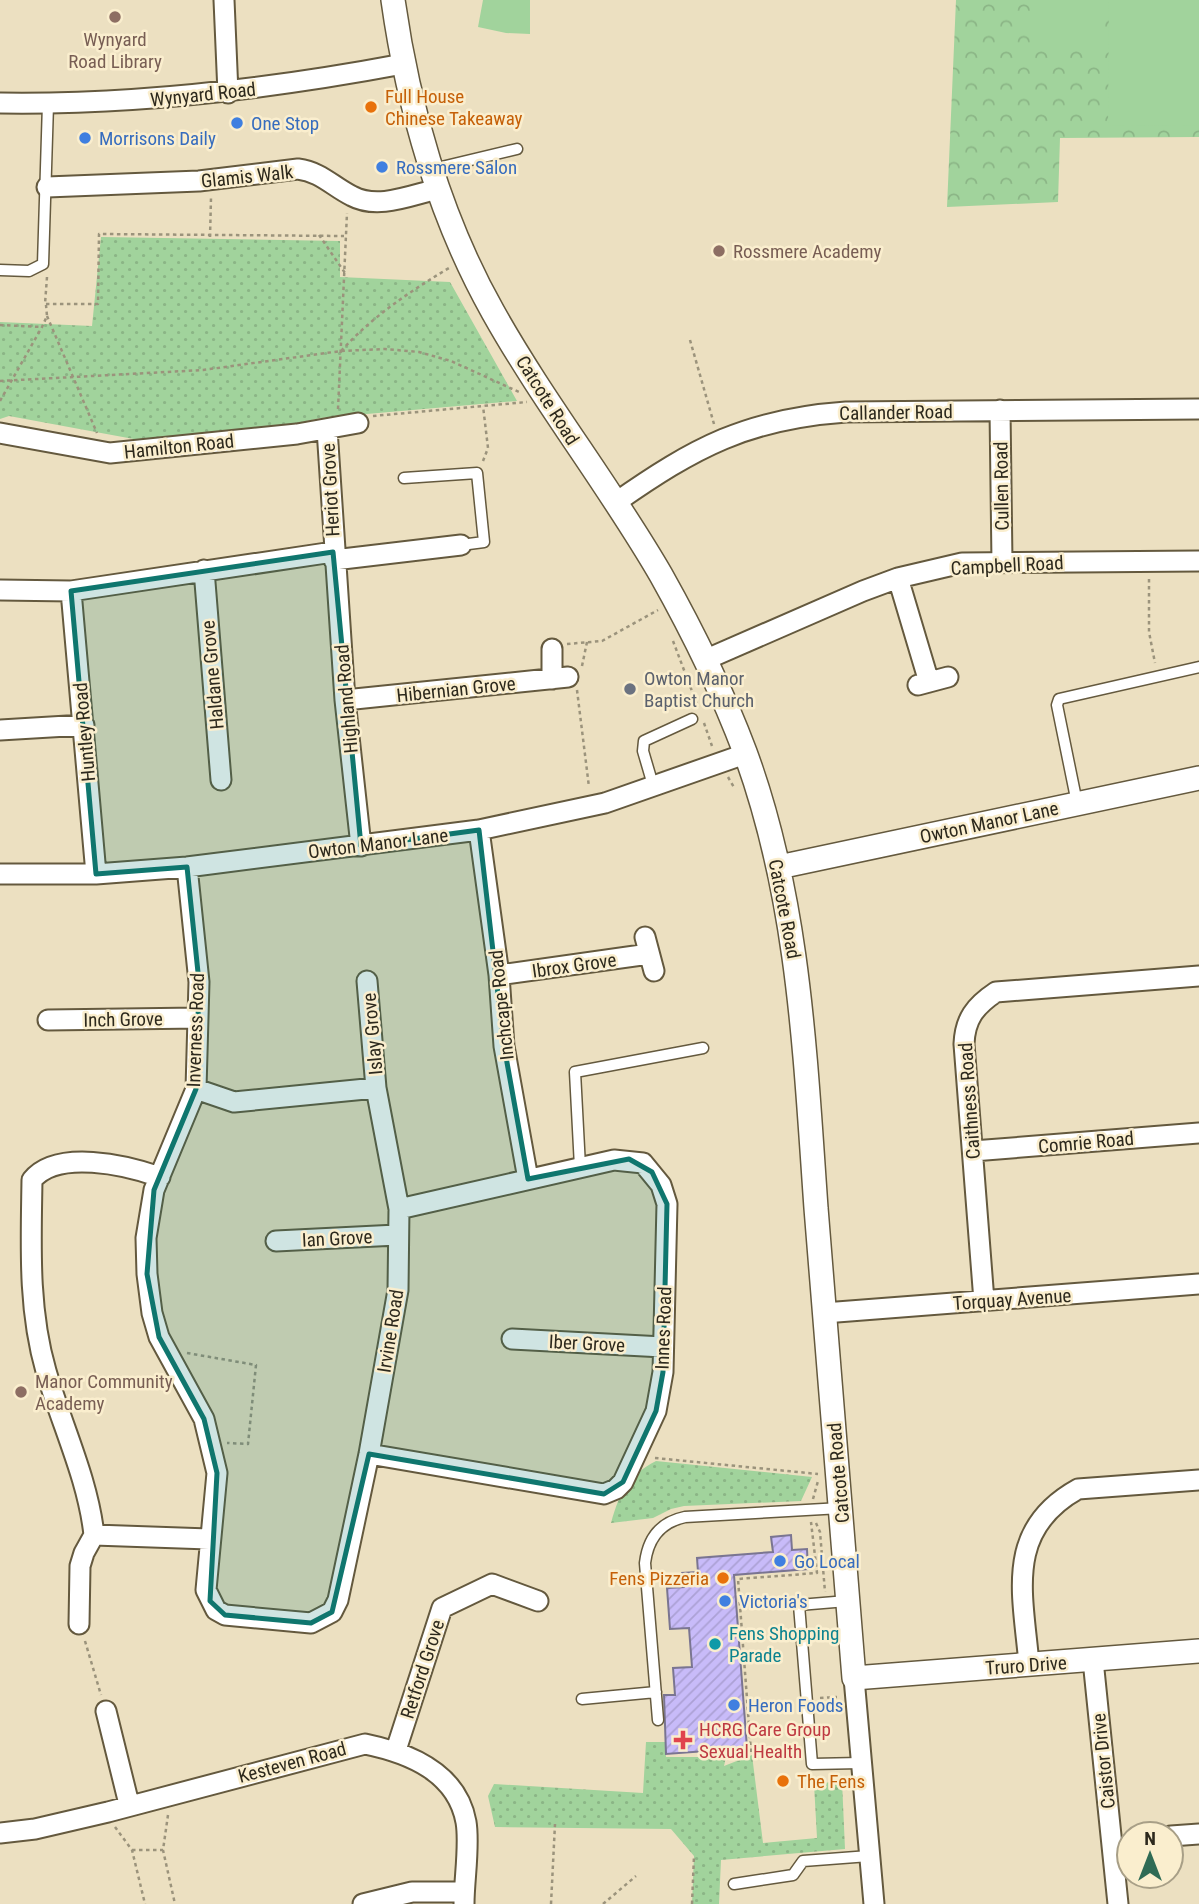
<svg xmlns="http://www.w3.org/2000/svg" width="1199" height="1904" font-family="'Roboto Condensed',sans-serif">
<defs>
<pattern id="grass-dots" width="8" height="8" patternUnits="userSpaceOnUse" patternTransform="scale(1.75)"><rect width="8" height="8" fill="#a1d39c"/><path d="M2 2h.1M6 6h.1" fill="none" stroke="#8bb586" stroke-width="1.8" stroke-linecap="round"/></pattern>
<pattern id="park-crowns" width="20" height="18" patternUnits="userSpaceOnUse" patternTransform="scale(1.75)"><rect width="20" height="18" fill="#a1d39c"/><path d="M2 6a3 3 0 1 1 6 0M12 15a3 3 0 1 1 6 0" fill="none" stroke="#8bb586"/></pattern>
<pattern id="building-hatch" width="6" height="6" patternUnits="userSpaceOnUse" patternTransform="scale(1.75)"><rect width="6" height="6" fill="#c8bbf9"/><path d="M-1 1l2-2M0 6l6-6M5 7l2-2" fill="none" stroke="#aca1d5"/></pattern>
</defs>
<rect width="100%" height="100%" fill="#ece0c1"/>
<path fill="url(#grass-dots)" d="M 101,237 L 340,241 L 340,277 L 450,282 L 517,401 L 321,418 L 278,427 L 139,440 L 9,416 L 0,419 L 0,322 L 92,326 Z
M 656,1461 L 812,1477 L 801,1501 L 684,1506 L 671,1509 L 653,1518 L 611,1523 C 620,1492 627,1476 656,1461 Z
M 646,1742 L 665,1742 L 666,1757 L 726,1757 L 724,1766 L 752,1755 L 763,1843 L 817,1838 L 814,1784 L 842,1781 L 845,1849 L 721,1860 L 719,1904 L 692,1904 L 694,1856 L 671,1829 L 495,1827 L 488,1796 L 494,1784 L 643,1793 Z"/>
<path fill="url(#park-crowns)" d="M 956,0 L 1199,0 L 1199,137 L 1060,138 L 1058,202 L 947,207 Z"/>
<path fill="#a1d39c" d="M 483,0 L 530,0 L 530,34 L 506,33 L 478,27 Z
M 1034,0 L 1100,0 L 1100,50 L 1034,50 Z
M 1109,0 L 1199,0 L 1199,126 L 1108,125 Z"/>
<path fill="url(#building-hatch)" stroke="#7a7591" stroke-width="2" d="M 791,1535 L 792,1550 L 807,1549 L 808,1569 L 734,1575 L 747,1748 L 666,1754 L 664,1695 L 675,1695 L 673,1668 L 692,1667 L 689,1628 L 670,1629 L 667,1588 L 684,1587 L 682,1573 L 698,1572 L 697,1558 L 773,1552 L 771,1537 Z"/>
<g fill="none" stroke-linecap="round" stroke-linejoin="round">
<g stroke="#64593e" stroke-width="13">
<path id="service" d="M 433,169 L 517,149
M 0,270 L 29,271 L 43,264 L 48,104
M 404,478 L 477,473 L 484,542 L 461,545
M 653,785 L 643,751 L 644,741 L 692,719
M 1077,803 L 1057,705 L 1059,699 L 1199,667
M 580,1167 L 575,1072 L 703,1048
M 847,1601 L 799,1605 L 812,1764 L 860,1763
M 582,1699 L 656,1692
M 658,1720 L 645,1563 C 648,1538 661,1522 685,1517 L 841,1508
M 734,1884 L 793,1875 L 803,1861 L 869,1856"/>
</g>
<g stroke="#64593e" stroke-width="23">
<path id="minor" d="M 224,0 L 228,93
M 0,103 C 136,105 270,89 403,64
M 47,187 L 199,181 L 298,169 C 321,172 332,186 352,196 C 378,210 411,195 438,189
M 1000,410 L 1002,562
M 327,429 L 345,700 L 361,846
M 0,433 L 110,453 L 297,434 L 358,423
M 615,503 C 695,447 747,419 846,412 L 1199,409
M 334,560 L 461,545
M 204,570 L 221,780
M 898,578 L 929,682
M 0,590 L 71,591 L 333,552
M 71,591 L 96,874
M 552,649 L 552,679
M 707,659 L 863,591 L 898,578 L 962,563 L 1199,561
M 918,685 L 948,677
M 345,700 L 568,677
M 0,730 L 84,725
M 479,830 L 499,975 L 504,1046 L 528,1179
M 187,867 L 199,982 L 196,1089 L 154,1190 L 146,1238 L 147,1274 L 152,1313 L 159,1337 L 204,1419 L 217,1473 L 206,1590 L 216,1610 L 225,1615 L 311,1623 L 332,1612 L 338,1600 L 369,1454 L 398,1290 L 399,1209 L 376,1088 L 234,1102 L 196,1089
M 0,874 L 96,874 L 187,867 L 479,830 L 605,803 L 745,754
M 645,937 L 654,971
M 499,975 L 649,954
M 367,981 L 376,1088
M 48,1020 L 198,1018
M 973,1151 L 1199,1133
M 160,1177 C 126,1165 57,1149 32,1180 C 31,1245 28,1309 46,1371 C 62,1426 88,1479 94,1535 L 209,1539
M 276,1241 L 397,1235
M 984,1301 L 964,1044 C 965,1019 975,1006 996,992 L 1199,976
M 824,1313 L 1199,1284
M 512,1339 L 663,1347
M 369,1454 L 604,1494 L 616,1489 L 623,1482 L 656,1411 L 663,1372 L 667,1204 L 661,1185 L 643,1163 L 614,1160 L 399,1209
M 79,1624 L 80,1566 L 84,1553 L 94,1535
M 1093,1660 L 1118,1904
M 1029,1664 C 1023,1594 1004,1530 1078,1489 L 1199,1480
M 854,1678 L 874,1904
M 106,1711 L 129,1804
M 396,1750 L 442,1608 L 492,1584 L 538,1601
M 0,1833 L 35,1829 L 108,1812 L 365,1744 C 409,1753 457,1772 466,1822 C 470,1845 464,1880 464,1904
M 1171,1836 L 1199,1834
M 363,1904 L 412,1892 L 464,1892"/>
</g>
<g stroke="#64593e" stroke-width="26">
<path id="tertiary" d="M 393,0 C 408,107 440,218 493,312 C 544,403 609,485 661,575 C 693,632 722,691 745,752 C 799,899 805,1053 816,1208 C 828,1365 840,1522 854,1678 L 1199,1651
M 779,867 L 1199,778"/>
</g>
<path stroke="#9b937c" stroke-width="2.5" stroke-dasharray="3.5 3.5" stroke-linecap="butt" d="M 319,235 L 345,273
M 210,237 L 211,198
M 47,277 L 45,304 L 98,304 L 99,234 L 344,236
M 47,316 L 97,433
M 0,325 L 42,327
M 690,340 L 714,424
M 341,351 C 373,316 409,292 449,268
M 0,381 L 203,370 L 341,351 L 385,349 L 419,352 L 451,361 L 519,392
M 0,401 L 42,327 L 47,316 L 46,305
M 338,409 L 347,213
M 373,416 L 527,402
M 483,461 L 488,448 L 483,406
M 1149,579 L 1149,632 L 1155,663
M 673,641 L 698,707
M 567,644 L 602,641 L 658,610
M 582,666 L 587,642
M 577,690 L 589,787
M 704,723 L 712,746
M 728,777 L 735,789
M 187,1353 L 256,1365 L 248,1444 L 227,1443
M 655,1458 L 818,1474
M 813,1499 L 818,1481
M 816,1523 L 820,1532 L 825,1592
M 85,1641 L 101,1695
M 820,1698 L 837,1697
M 751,1752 L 738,1579 L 817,1573 L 811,1522
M 168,1815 L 163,1850 L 175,1904
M 115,1827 L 132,1850 L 145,1904
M 132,1850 L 163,1850
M 551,1904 L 555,1824
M 603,1904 L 636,1876
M 692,1904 L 694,1856"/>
<use href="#service" stroke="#fff" stroke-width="10"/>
<use href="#minor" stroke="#fff" stroke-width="19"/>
<use href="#tertiary" stroke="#fff" stroke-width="23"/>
</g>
<path fill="#0f766e" fill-opacity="0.2" stroke="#0f766e" stroke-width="5" stroke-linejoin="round" d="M 333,552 L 361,846 L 479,830 L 504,1046 L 528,1179 L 629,1159 L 652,1172 L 667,1204 L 663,1372 L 656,1411 L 623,1482 L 604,1494 L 369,1454 L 332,1612 L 311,1623 L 225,1615 L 210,1601 L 217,1473 L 204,1419 L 159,1337 L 147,1274 L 154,1190 L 196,1089 L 199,982 L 187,867 L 96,874 L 71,591 Z"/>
<g fill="#8d6e63" stroke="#faeece" stroke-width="2.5">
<circle cx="115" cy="17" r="7"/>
<circle cx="719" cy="251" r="7"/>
<circle cx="21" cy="1392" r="7"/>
</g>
<g fill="#e8710a" stroke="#faeece" stroke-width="2.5">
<circle cx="371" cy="107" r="7"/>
<circle cx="723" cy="1578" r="7"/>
<circle cx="783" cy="1781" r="7"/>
</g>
<g fill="#3f7fe0" stroke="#faeece" stroke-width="2.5">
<circle cx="237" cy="123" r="7"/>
<circle cx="85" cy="138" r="7"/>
<circle cx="382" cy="167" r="7"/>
<circle cx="780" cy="1561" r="7"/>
<circle cx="725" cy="1601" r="7"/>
<circle cx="734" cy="1705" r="7"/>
</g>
<circle fill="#6b7280" stroke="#faeece" stroke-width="2.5" cx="630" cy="689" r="7"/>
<circle fill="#0f9aa8" stroke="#faeece" stroke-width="2.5" cx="715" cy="1644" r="7"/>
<path fill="#e0444e" stroke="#faeece" stroke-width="2.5" d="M679.5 1729.5h7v7h7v7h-7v7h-7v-7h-7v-7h7z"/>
<g text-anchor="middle" stroke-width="5" stroke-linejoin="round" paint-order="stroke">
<g font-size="19" fill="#785e54" stroke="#faeece" text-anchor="start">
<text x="115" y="46" text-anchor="middle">Wynyard<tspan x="115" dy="22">Road Library</tspan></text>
<text x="733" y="258">Rossmere Academy</text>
<text x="35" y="1388">Manor Community<tspan x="35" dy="22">Academy</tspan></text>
</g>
<g font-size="19" fill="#2d291d" stroke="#faeece">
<text transform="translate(203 94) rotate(-6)" y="7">Wynyard Road</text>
<text transform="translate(247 176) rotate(-6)" y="7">Glamis Walk</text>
<text transform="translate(548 400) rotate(58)" y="7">Catcote Road</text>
<text transform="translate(896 412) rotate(-1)" y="7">Callander Road</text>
<text transform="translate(179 446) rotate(-6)" y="7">Hamilton Road</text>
<text transform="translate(1001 486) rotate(-91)" y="7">Cullen Road</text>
<text transform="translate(330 490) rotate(-93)" y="7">Heriot Grove</text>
<text transform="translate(1007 565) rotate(-3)" y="7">Campbell Road</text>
<text transform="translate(212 675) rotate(-95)" y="7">Haldane Grove</text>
<text transform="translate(456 689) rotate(-6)" y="7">Hibernian Grove</text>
<text transform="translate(346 699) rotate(-95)" y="7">Highland Road</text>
<text transform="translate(84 732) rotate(-95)" y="7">Huntley Road</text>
<text transform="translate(989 822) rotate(-12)" y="7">Owton Manor Lane</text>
<text transform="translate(378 843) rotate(-7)" y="7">Owton Manor Lane</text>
<text transform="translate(785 909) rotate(79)" y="7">Catcote Road</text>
<text transform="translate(574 965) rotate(-8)" y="7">Ibrox Grove</text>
<text transform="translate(501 1005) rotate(-96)" y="7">Inchcape Road</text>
<text transform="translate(123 1019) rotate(-1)" y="7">Inch Grove</text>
<text transform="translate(195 1030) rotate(-88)" y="7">Inverness Road</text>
<text transform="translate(372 1034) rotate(-95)" y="7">Islay Grove</text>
<text transform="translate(969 1101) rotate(-94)" y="7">Caithness Road</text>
<text transform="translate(1086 1142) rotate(-5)" y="7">Comrie Road</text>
<text transform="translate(337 1238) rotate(-3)" y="7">Ian Grove</text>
<text transform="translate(1012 1299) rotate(-4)" y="7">Torquay Avenue</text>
<text transform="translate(663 1328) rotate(-88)" y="7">Innes Road</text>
<text transform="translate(390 1331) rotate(-81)" y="7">Irvine Road</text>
<text transform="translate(587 1343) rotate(3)" y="7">Iber Grove</text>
<text transform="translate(838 1473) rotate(-95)" y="7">Catcote Road</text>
<text transform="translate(1026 1665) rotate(-4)" y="7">Truro Drive</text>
<text transform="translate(422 1669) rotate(-72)" y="7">Retford Grove</text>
<text transform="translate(1103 1761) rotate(-96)" y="7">Caistor Drive</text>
<text transform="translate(292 1762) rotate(-15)" y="7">Kesteven Road</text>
</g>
<g font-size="19" fill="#c56008" stroke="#faeece" text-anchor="start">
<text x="385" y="103">Full House<tspan x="385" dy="22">Chinese Takeaway</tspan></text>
<text x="709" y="1585" text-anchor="end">Fens Pizzeria</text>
<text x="797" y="1788">The Fens</text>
</g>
<g font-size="19" fill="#366cbe" stroke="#faeece" text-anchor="start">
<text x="251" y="130">One Stop</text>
<text x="99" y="145">Morrisons Daily</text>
<text x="396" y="174">Rossmere Salon</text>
<text x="794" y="1568">Go Local</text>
<text x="739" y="1608">Victoria's</text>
<text x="748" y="1712">Heron Foods</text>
</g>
<g font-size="19" fill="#5b616d" stroke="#faeece" text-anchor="start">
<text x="644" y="685">Owton Manor<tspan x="644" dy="22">Baptist Church</tspan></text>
</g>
<g font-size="19" fill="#0d838f" stroke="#faeece" text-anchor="start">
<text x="729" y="1640">Fens Shopping<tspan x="729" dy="22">Parade</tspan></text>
</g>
<g font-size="19" fill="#be3a42" stroke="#faeece" text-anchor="start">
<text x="699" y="1736">HCRG Care Group<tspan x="699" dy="22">Sexual Health</tspan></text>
</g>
</g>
<g transform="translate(1150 1855)"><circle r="33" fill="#faeece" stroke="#a89f87" stroke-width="2"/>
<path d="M0-5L12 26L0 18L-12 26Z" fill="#2f6b55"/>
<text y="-10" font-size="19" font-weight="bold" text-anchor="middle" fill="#2d291d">N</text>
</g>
</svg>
